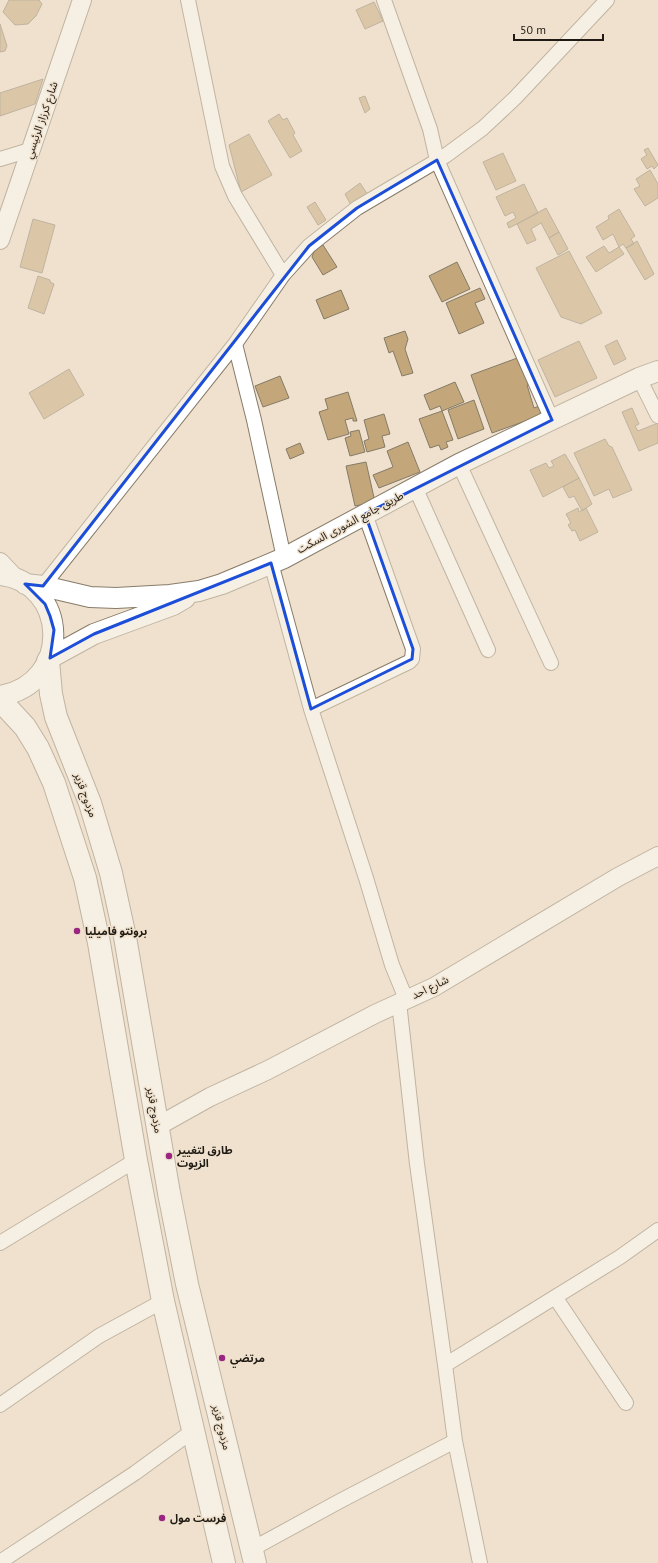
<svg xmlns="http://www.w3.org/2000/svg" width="658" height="1563" font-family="'PT Sans','Noto Sans Arabic',sans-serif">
<rect width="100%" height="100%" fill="#efe1cd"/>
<path fill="#c3a77b" stroke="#857a67" d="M 9,0 L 39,0 L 42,4 L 36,16 L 28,24 L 15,25 L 3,12 Z
M 374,2 L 383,21 L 365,29 L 356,10 Z
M 0,24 L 7,46 L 5,51 L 0,52 Z
M 43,79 L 35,104 L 0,116 L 0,93 Z
M 365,96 L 370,109 L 365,113 L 359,98 Z
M 279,114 L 283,120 L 287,118 L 295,133 L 293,135 L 302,151 L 290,158 L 268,121 Z
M 249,134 L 272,175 L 241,192 L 229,145 Z
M 648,148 L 658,165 L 654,169 L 652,166 L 647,169 L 641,159 L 647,155 L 644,150 Z
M 503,153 L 516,181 L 496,190 L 483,162 Z
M 650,170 L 658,184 L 658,198 L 645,206 L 634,189 L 640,186 L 636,179 Z
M 360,183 L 368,195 L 352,207 L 345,194 Z
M 524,184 L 538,213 L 509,228 L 507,223 L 516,218 L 513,212 L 505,216 L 496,197 Z
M 315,202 L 326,220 L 318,225 L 307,207 Z
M 546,208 L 559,232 L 549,238 L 541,223 L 531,229 L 536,240 L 527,244 L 517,224 Z
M 619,209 L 635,236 L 631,239 L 634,244 L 626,248 L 623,244 L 619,247 L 613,234 L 603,240 L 596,227 L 609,219 L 608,216 Z
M 33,219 L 55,225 L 42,273 L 20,267 Z
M 559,232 L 568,249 L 558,255 L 549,238 Z
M 637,241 L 654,274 L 645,280 L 626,248 Z
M 323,245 L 337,267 L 323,275 L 312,257 L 315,249 Z
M 604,246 L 609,253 L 619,247 L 624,254 L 596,272 L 586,257 Z
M 569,251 L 602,313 L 581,324 L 561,317 L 536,268 Z
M 457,262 L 470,289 L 442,302 L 429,276 Z
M 38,276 L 50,280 L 50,282 L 54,284 L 44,314 L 28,308 Z
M 480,288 L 485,299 L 475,303 L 484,323 L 459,334 L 446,303 Z
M 341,290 L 349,309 L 324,319 L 316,300 Z
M 405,331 L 408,339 L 405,349 L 413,373 L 402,376 L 393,351 L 389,353 L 384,338 Z
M 617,340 L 626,359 L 614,365 L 605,346 Z
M 579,341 L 597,378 L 555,397 L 538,360 Z
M 520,357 L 530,384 L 527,385 L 534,408 L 539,406 L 542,415 L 492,433 L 471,375 Z
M 69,369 L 84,395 L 44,419 L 29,393 Z
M 280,376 L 289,398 L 263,407 L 255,386 Z
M 455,382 L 464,402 L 442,411 L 440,406 L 430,410 L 424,395 Z
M 348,392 L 357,421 L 353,421 L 353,418 L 345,420 L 349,434 L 328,440 L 319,412 L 328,409 L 325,399 Z
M 474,400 L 484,429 L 458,439 L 448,410 Z
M 632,408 L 639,424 L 635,426 L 638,431 L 658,423 L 658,443 L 639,451 L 622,412 Z
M 442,411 L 453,440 L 446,442 L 448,447 L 441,450 L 439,445 L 430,448 L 419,419 Z
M 384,414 L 390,434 L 382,436 L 385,447 L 367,452 L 364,441 L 369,439 L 364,420 Z
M 359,430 L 365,452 L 350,456 L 345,438 L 351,436 L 350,432 Z
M 605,439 L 609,446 L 612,447 L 632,490 L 613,498 L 609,489 L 594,496 L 574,453 Z
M 408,442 L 420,472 L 379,488 L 373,475 L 393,467 L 387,451 Z
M 300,443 L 304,453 L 290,459 L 286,449 Z
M 565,454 L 579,478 L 543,497 L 530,470 L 546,463 L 549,468 L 554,466 L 551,461 Z
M 366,462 L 375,502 L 355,506 L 346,466 Z
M 579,478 L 592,504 L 582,511 L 574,496 L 569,498 L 563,487 Z
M 578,508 L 579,512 L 586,508 L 598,532 L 580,541 L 575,530 L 572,531 L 568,525 L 571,523 L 566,514 Z"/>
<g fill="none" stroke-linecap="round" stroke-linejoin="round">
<g stroke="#887c6a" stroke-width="16">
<path id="minor" d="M 188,0 L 222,166 L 235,196 L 283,275
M 384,0 L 430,129 L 437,160 L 552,420
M 0,159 L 30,150
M 235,344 L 254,420 L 284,558
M 639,378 L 658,416
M 459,464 L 551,663
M 415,487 L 488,650
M 271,563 L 311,709 L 366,878 L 392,965 L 406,999
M 43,586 L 235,344 L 283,275 L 309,246 L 357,208 L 445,156 L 483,128 L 515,98 L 607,0
M 311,709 L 409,662 L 412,659 L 413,649 L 365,514
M 399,1002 L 417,1164 L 445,1365 L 455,1441 L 480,1563
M 0,1243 L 136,1160
M 555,1297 L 626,1403
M 445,1365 L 620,1257 L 658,1230
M 0,1405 L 99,1336 L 163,1301
M 252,1549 L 340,1501 L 455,1441
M 0,1562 L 135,1473 L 194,1430"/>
</g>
<g stroke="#887c6a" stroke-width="20">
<path id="tertiary" d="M 0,240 L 82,0
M 0,562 L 16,579
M 158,1126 L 210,1097 L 268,1070 L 375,1014 L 434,987 L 618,877 L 658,856"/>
</g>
<g stroke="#887c6a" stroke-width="22">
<path id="secondary" d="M 0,575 C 68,582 74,683 0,696
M 25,584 L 43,586 L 90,597 L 116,598 L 170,595 L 199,591 L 222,584 L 284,558 L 459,464 L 639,378 L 658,371
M 50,658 L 94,634 L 173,605 L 185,598"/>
</g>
<g stroke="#887c6a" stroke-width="24">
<path id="primary" d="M 48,661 L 51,694 L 56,717 L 90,803 L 111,873 L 125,937 L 169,1193 L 187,1284 L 255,1563
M 0,700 L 25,727 L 38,748 L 54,783 L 85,878 L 99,943 L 136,1160 L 163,1301 L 224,1563"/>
</g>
<use href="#minor" stroke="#fff" stroke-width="14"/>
<use href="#tertiary" stroke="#fff" stroke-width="18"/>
<use href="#secondary" stroke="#fff" stroke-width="20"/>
<use href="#primary" stroke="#fff" stroke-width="22"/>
</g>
<path d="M0 0H658V1563H0ZM 437,160 L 552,420 L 365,514 L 413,649 L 412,659 L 311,709 L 271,563 L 94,634 L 50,658 L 54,630 L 50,616 L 45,604 L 25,584 L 43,586 L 309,246 L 357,208 Z" fill="#efe1cd" fill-opacity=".55" fill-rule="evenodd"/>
<path fill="none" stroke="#1d4ed8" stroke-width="3" stroke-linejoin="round" d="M 437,160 L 552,420 L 365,514 L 413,649 L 412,659 L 311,709 L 271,563 L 94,634 L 50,658 L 54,630 L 50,616 L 45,604 L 25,584 L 43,586 L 309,246 L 357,208 Z"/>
<g fill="#9b2682" stroke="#efe1cd" stroke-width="1.5">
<circle cx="77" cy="931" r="4"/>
<circle cx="169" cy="1156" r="4"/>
<circle cx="222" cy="1358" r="4"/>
<circle cx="162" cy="1518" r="4"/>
</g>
<g text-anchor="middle" stroke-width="3" stroke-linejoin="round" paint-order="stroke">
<g font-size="11" fill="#1f1a13" stroke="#efe1cd">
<text transform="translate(41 120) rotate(-71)" y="4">شارع كرزاز الرئيسي</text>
<text transform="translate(350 522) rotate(-28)" y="4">طريق جامع الشورى السكت</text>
<text transform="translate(86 795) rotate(70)" y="4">مزدوج قزير</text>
<text transform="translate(430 987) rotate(-26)" y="4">شارع احد</text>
<text transform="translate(155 1110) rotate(80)" y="4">مزدوج قزير</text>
<text transform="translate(222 1427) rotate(76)" y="4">مزدوج قزير</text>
</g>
<g font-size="11" font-weight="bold" fill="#1f1a13" stroke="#efe1cd" text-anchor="start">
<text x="85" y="935">برونتو فاميليا</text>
<text x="177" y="1154">طارق لتغيير<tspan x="177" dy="13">الزيوت</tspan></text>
<text x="230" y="1362">مرتضي</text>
<text x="170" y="1522">فرست مول</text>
</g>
</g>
<path d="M514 34v6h89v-6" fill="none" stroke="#1f1a13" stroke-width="2"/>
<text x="520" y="34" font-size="12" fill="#1f1a13" stroke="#efe1cd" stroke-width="3" paint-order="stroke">50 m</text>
</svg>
